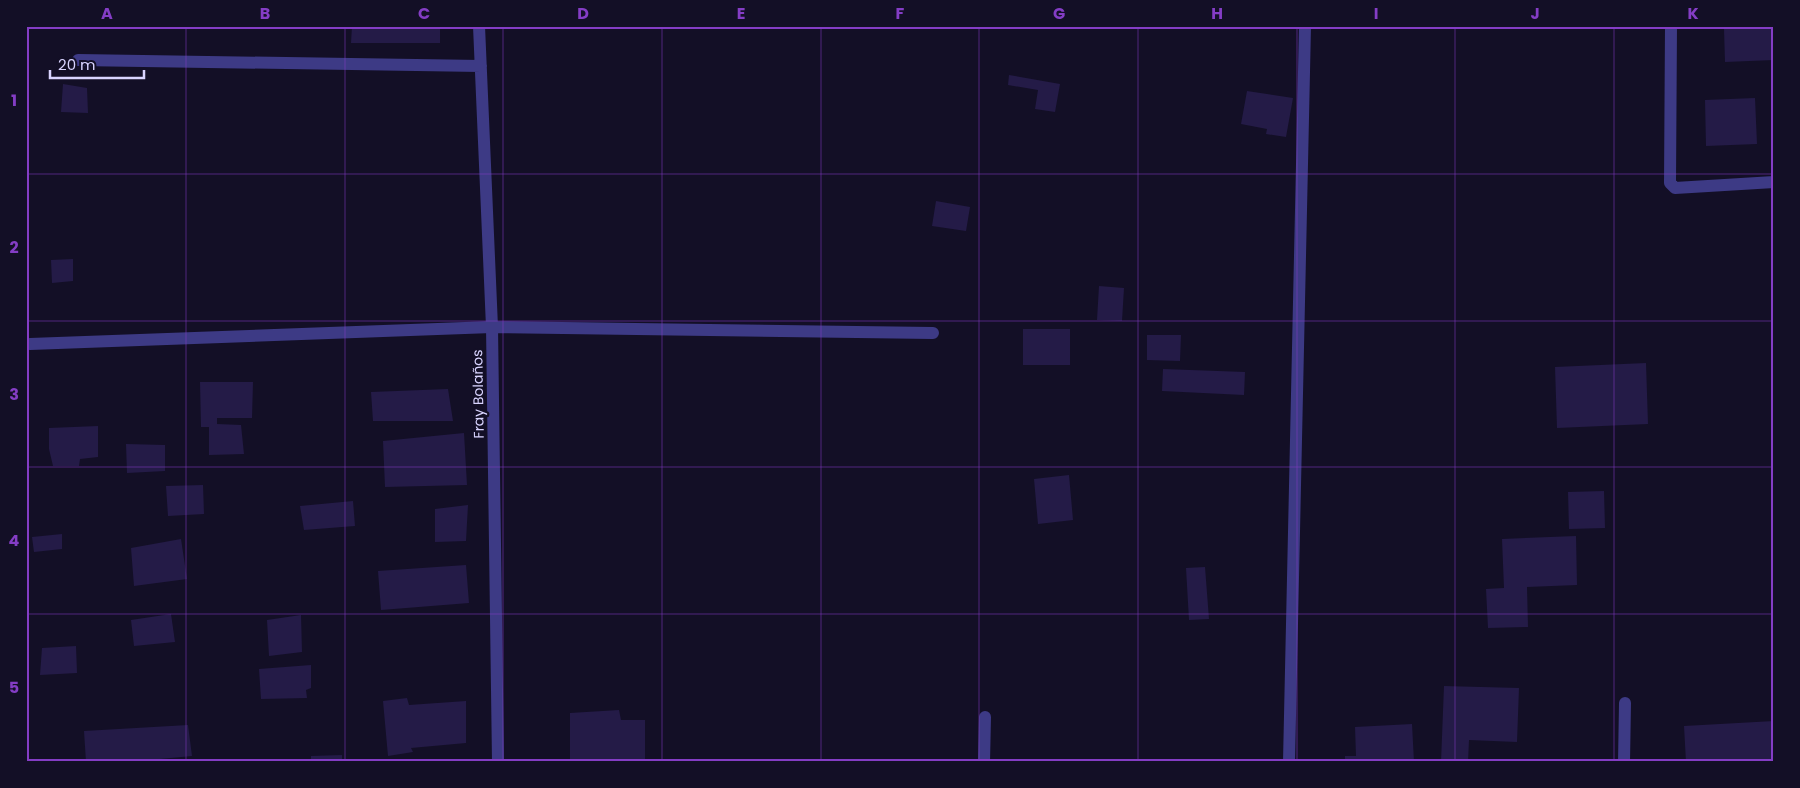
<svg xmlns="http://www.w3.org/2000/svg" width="1800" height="788" font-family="Poppins,sans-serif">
<rect width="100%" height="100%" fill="#130f26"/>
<path fill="#241b47" d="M 352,26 L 440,26 L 440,43 L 351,43 Z
M 1774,27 L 1774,60 L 1725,62 L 1724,29 Z
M 1009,75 L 1060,84 L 1055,112 L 1035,109 L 1038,90 L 1008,85 Z
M 63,84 L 87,88 L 88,113 L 61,112 Z
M 1247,91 L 1293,98 L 1286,137 L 1266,134 L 1267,129 L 1241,124 Z
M 1755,98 L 1757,144 L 1706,146 L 1705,100 Z
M 936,201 L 970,207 L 966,231 L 932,226 Z
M 73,259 L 73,281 L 52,283 L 51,260 Z
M 1099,286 L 1124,288 L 1122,321 L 1097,320 Z
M 1023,329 L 1070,329 L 1070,365 L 1023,365 Z
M 1147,335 L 1181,335 L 1180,361 L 1147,360 Z
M 1646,363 L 1648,424 L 1557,428 L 1555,367 Z
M 1163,369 L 1245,372 L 1244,395 L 1162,391 Z
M 200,382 L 253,382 L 252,418 L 217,418 L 217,424 L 241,425 L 244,454 L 209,455 L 209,427 L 201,427 Z
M 448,389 L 453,421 L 373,421 L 371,392 Z
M 98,426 L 98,457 L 80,459 L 79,466 L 53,466 L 49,449 L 49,428 Z
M 464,433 L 467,485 L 385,487 L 383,441 Z
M 126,444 L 165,445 L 165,471 L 127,473 Z
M 26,454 L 29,466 L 26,467 Z
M 1069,475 L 1073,520 L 1038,524 L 1034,479 Z
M 203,485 L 204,514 L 168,516 L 166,486 Z
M 1604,491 L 1605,528 L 1569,529 L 1568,492 Z
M 353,501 L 355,526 L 304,530 L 300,506 Z
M 468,505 L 466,541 L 435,542 L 435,509 Z
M 62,534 L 62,549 L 34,552 L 32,537 Z
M 1576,536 L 1577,585 L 1527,587 L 1528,627 L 1488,628 L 1486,589 L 1504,588 L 1502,539 Z
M 181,539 L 187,579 L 134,586 L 131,548 Z
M 466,565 L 469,603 L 381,610 L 378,571 Z
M 1205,567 L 1209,619 L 1189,620 L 1186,568 Z
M 171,614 L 175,642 L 134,646 L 131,620 Z
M 301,615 L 302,652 L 269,656 L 267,620 Z
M 76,646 L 77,673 L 40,675 L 42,648 Z
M 311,665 L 311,688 L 306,690 L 307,698 L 261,699 L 259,669 Z
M 1444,686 L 1519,688 L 1517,742 L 1469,740 L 1468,762 L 1441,762 Z
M 407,698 L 409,705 L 466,701 L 466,743 L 411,748 L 413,752 L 388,756 L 383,701 Z
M 619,710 L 621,720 L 645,720 L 645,762 L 570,762 L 570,713 Z
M 1774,721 L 1774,762 L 1686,762 L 1684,726 Z
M 1412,724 L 1414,762 L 1345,762 L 1345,756 L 1356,756 L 1355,727 Z
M 188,725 L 192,756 L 128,762 L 86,762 L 84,731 Z
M 342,755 L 342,762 L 311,762 L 311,756 Z"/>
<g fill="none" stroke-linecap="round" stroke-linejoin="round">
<path stroke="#3d3a85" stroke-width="12" d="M 479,26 L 492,327 L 498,762
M 1671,26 L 1670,183 L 1675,188 L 1774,182
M 78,60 L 481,66
M 30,344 L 492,327 L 933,333
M 984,762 L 985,717
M 1289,762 L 1305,26
M 1624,762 L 1625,703"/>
</g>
<path fill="none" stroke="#843dc5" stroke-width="1" stroke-opacity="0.55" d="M 186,26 L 186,762M 345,26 L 345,762M 503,26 L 503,762M 662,26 L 662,762M 821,26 L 821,762M 979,26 L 979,762M 1138,26 L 1138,762M 1297,26 L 1297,762M 1455,26 L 1455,762M 1614,26 L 1614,762M 26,174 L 1774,174M 26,321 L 1774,321M 26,467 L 1774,467M 26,614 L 1774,614"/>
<g text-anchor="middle" stroke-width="4.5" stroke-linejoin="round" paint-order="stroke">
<g font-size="14" fill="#d9d4ff" stroke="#130f26">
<text transform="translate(478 394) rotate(-91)" y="5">Fray Bolaños</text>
</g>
</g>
<rect width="1800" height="788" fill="none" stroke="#130f26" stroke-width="55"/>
<path d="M50 70v8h94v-8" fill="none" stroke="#d9d4ff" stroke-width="2.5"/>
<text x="58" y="70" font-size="15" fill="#d9d4ff" stroke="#130f26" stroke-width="4" paint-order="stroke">20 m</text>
<rect x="28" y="28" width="1744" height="732" fill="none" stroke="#843dc5" stroke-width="2"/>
<g font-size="16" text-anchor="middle" font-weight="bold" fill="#843dc5">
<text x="107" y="19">A</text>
<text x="265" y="19">B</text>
<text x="424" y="19">C</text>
<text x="583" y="19">D</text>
<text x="741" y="19">E</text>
<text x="900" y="19">F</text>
<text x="1059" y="19">G</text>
<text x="1217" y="19">H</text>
<text x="1376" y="19">I</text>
<text x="1535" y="19">J</text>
<text x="1693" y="19">K</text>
<text x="14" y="106">1</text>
<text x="14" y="253">2</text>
<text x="14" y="400">3</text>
<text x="14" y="546">4</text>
<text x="14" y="693">5</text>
</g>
</svg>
